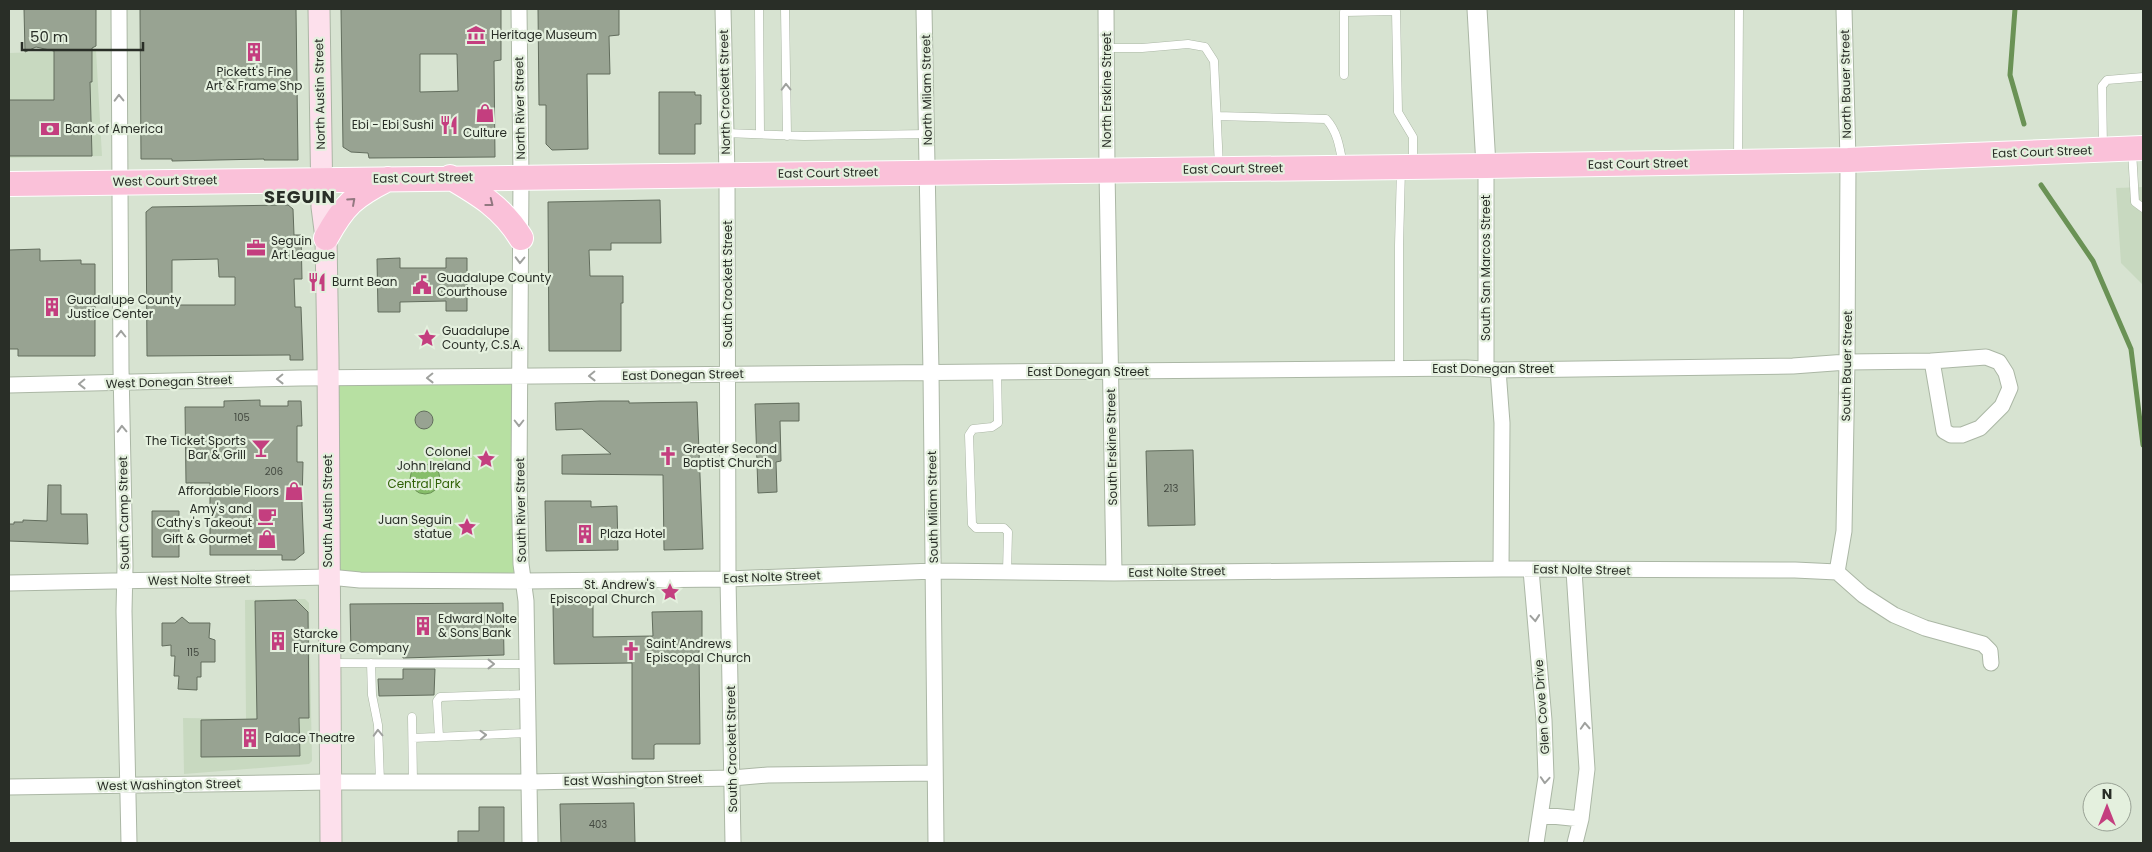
<svg xmlns="http://www.w3.org/2000/svg" width="2152" height="852" font-family="Poppins,sans-serif">
<rect width="100%" height="100%" fill="#d7e3d1"/>
<path fill="#c8d9c0" d="M 96,50 L 102,156 L 9,158 L 9,53 Z
M 2143,187 L 2143,285 L 2121,263 L 2116,188 Z
M 305,599 L 309,603 L 312,761 L 309,764 L 184,774 L 183,718 L 246,719 L 245,600 Z"/>
<path fill="#b7e0a2" d="M 519,377 L 524,581 L 329,577 L 328,379 Z"/>
<path fill="#86bd69" stroke="#6a9255" d="M410 479a15 15 0 1 1 30 0a15 15 0 1 1-30 0Z"/>
<g fill="none" stroke-linecap="round" stroke-linejoin="round">
<path stroke="#6a9255" stroke-width="5" d="M 2015,9 L 2010,75 L 2024,124
M 2041,185 L 2093,261 L 2131,349 L 2143,445"/>
</g>
<path fill="#98a392" stroke="#626d5d" fill-rule="evenodd" d="M 24,9 L 96,9 L 96,46 L 92,48 L 92,82 L 90,82 L 92,156 L 9,156 L 9,100 L 54,100 L 54,51 L 36,47 L 25,52 Z
M 140,9 L 296,9 L 298,160 L 264,160 L 264,159 L 172,161 L 172,159 L 141,159 Z
M 341,9 L 501,9 L 501,60 L 494,61 L 495,157 L 369,158 L 368,153 L 351,152 L 343,147 ZM 420,54 L 457,54 L 458,91 L 420,92 Z
M 538,9 L 619,9 L 619,35 L 609,36 L 610,74 L 587,74 L 588,149 L 552,150 L 546,144 L 546,105 L 539,105 Z
M 659,92 L 695,92 L 695,95 L 701,95 L 701,124 L 695,124 L 695,154 L 659,154 Z
M 660,200 L 661,243 L 611,243 L 611,250 L 589,250 L 590,276 L 623,276 L 623,303 L 621,303 L 621,351 L 549,351 L 548,202 Z
M 288,205 L 293,209 L 294,235 L 301,235 L 302,279 L 294,279 L 295,307 L 301,307 L 303,360 L 290,360 L 290,355 L 147,356 L 146,212 L 152,207 ZM 218,259 L 219,277 L 235,277 L 235,305 L 172,305 L 172,260 Z
M 40,249 L 40,261 L 81,260 L 81,264 L 95,264 L 95,356 L 18,356 L 18,349 L 9,349 L 9,250 Z
M 400,258 L 400,268 L 446,268 L 446,258 L 467,258 L 467,311 L 446,311 L 446,301 L 400,302 L 400,312 L 378,312 L 377,259 Z
M 260,400 L 260,406 L 288,406 L 288,401 L 301,401 L 302,426 L 297,426 L 297,462 L 303,462 L 302,504 L 304,553 L 295,560 L 282,560 L 282,555 L 210,555 L 210,483 L 186,483 L 185,407 L 224,407 L 224,401 Z
M 600,401 L 629,401 L 629,403 L 697,402 L 703,549 L 664,550 L 663,475 L 562,474 L 562,455 L 611,454 L 582,429 L 556,430 L 555,403 Z
M 799,403 L 799,421 L 780,421 L 781,461 L 776,462 L 777,492 L 758,493 L 755,404 Z
M415 420a9 9 0 1 1 18 0a9 9 0 1 1-18 0Z
M 1193,450 L 1195,525 L 1148,526 L 1146,451 Z
M 48,485 L 61,485 L 61,514 L 87,514 L 88,544 L 9,541 L 9,524 L 14,524 L 14,522 L 23,522 L 23,520 L 47,521 Z
M 545,501 L 591,501 L 591,507 L 617,506 L 618,550 L 546,551 Z
M 152,511 L 179,511 L 179,557 L 152,557 Z
M 296,600 L 308,612 L 309,718 L 299,718 L 300,756 L 201,757 L 201,720 L 257,719 L 255,601 Z
M 503,603 L 504,655 L 403,658 L 403,652 L 351,653 L 350,604 Z
M 553,604 L 593,604 L 593,637 L 653,636 L 652,612 L 702,611 L 702,647 L 699,647 L 700,744 L 656,744 L 654,745 L 654,759 L 632,759 L 632,663 L 554,664 Z
M 182,617 L 189,623 L 210,623 L 209,638 L 215,640 L 215,662 L 201,662 L 201,677 L 197,677 L 197,690 L 178,689 L 179,676 L 174,676 L 175,656 L 171,656 L 171,645 L 162,646 L 162,623 L 175,623 Z
M 403,669 L 435,669 L 434,695 L 379,696 L 378,679 L 403,679 Z
M 634,803 L 635,843 L 561,843 L 560,804 Z
M 479,807 L 504,807 L 504,843 L 458,843 L 458,831 L 479,831 Z"/>
<g fill="none" stroke-linecap="round" stroke-linejoin="round">
<g stroke="#abb7a5" stroke-width="9">
<path id="service" d="M 759,9 L 760,134
M 785,9 L 787,136
M 1107,48 L 1142,48 L 1188,44 L 1205,47 L 1214,61 L 1219,167
M 1344,75 L 1344,12 L 1396,11 L 1398,112 L 1413,137 L 1413,165
M 1217,116 L 1326,119 C 1338,132 1340,149 1343,166
M 726,133 L 804,136 L 928,134
M 2103,148 L 2102,86 L 2107,80 L 2143,77
M 2132,151 L 2135,202 L 2143,208
M 1738,160 L 1739,9
M 1399,369 L 1399,245 L 1401,169
M 997,372 L 998,423 L 992,427 L 973,429 L 969,435 L 972,524 L 976,528 L 1004,528 L 1008,532 L 1007,572
M 331,663 L 528,664
M 371,663 L 372,695 L 378,725 L 380,782
M 412,717 L 413,782
M 439,737 L 437,701 L 440,697 L 528,694
M 413,738 L 528,733"/>
</g>
<g stroke="#abb7a5" stroke-width="17">
<path id="minor" d="M 119,9 L 121,369 L 125,566 L 124,611 L 129,843
M 519,9 L 521,177 L 519,480 L 521,564 L 526,601 L 530,843
M 723,9 L 727,175 L 728,579 L 733,843
M 924,9 L 931,372 L 936,843
M 1106,9 L 1107,171 L 1114,573
M 1486,369 L 1486,166
M 1498,370 L 1502,423 L 1501,569
M 9,385 L 300,378 L 1467,368 L 1498,370 L 1793,366 L 1847,362 L 1932,361 L 1986,357 L 1999,362 L 2006,373 L 2010,388 L 2002,406 L 1980,428 L 1962,435 L 1951,435 L 1944,431 L 1932,361
M 1531,570 L 1544,720 L 1546,777 L 1536,843
M 1574,571 L 1587,769 L 1581,819 L 1575,843
M 1837,572 L 1844,531 L 1847,362 L 1848,160 L 1844,9
M 9,583 L 329,577 L 360,580 L 524,581 L 728,579 L 934,571 L 1114,573 L 1501,569 L 1795,570 L 1837,572 L 1863,595 L 1894,615 L 1925,628 L 1983,644 L 1990,651 L 1991,663
M 9,787 L 330,782 L 529,782 L 732,778 L 768,775 L 935,773
M 1542,815 L 1581,819"/>
</g>
<g stroke="#abb7a5" stroke-width="21">
<path id="tertiary" d="M 1477,9 L 1486,166"/>
</g>
<g stroke="#abb7a5" stroke-width="23">
<path id="secondary" d="M 319,9 L 322,207 L 326,238 L 328,357 L 331,843"/>
</g>
<g stroke="#fff" stroke-width="26">
<path id="primary" d="M 450,177 C 479,194 503,208 521,238
M 9,184 L 1486,166 L 1848,160 L 2143,148
M 326,238 C 344,205 354,196 388,179"/>
</g>
<use href="#service" stroke="#fff" stroke-width="8"/>
<use href="#minor" stroke="#fff" stroke-width="15"/>
<use href="#tertiary" stroke="#fff" stroke-width="19"/>
<use href="#secondary" stroke="#fde0ec" stroke-width="21"/>
<use href="#primary" stroke="#fac1d9" stroke-width="24"/>
</g>
<defs><path id="oneway-chevron" d="M-2-3.5L2.5 0L-2 3.5" fill="none" stroke-width="1.6" stroke-linecap="round" stroke-linejoin="round" transform="scale(1.25)"/></defs>
<g stroke="#9fa19e">
<use href="#oneway-chevron" transform="translate(786 87) rotate(-91)"/>
<use href="#oneway-chevron" transform="translate(119 98) rotate(-91)"/>
<use href="#oneway-chevron" transform="translate(520 260) rotate(91)"/>
<use href="#oneway-chevron" transform="translate(121 334) rotate(-90)"/>
<use href="#oneway-chevron" transform="translate(592 376) rotate(179)"/>
<use href="#oneway-chevron" transform="translate(430 378) rotate(179)"/>
<use href="#oneway-chevron" transform="translate(280 379) rotate(179)"/>
<use href="#oneway-chevron" transform="translate(82 384) rotate(179)"/>
<use href="#oneway-chevron" transform="translate(519 423) rotate(90)"/>
<use href="#oneway-chevron" transform="translate(122 429) rotate(-92)"/>
<use href="#oneway-chevron" transform="translate(1535 618) rotate(85)"/>
<use href="#oneway-chevron" transform="translate(491 664)"/>
<use href="#oneway-chevron" transform="translate(1585 726) rotate(-93)"/>
<use href="#oneway-chevron" transform="translate(378 733) rotate(-92)"/>
<use href="#oneway-chevron" transform="translate(483 735) rotate(-2)"/>
<use href="#oneway-chevron" transform="translate(1545 780) rotate(94)"/>
</g>
<g stroke="#927880">
<use href="#oneway-chevron" transform="translate(352 201) rotate(-42)"/>
<use href="#oneway-chevron" transform="translate(490 203) rotate(38)"/>
</g>
<defs>
<g id="museum-bare" transform="scale(1.5)"><path d="M0-6L6-3V-2H-6V-3ZM-5-1h2V3h-2ZM-1-1h2V3h-2ZM3-1h2V3H3ZM-6 4H6V6H-6Z" fill="#c43e7f" stroke="#e4f0de" stroke-width="2.5" paint-order="stroke"/></g>
<g id="building-bare" transform="scale(1.5)"><path d="M-4-6H4V6H1V3H-1V6H-4ZM-2.5-4.3h1.7v1.8h-1.7ZM.8-4.3h1.7v1.8H.8ZM-2.5-1h1.7V.8h-1.7ZM.8-1h1.7V.8H.8Z" fill="#c43e7f" stroke="#e4f0de" stroke-width="2.5" paint-order="stroke"/></g>
<g id="shop-bare" transform="scale(1.5)"><path d="M-5-2.5h2.3a2.7 3.5 0 0 1 5.4 0H5L5.5 6h-11ZM-1.5-2.5h3a1.5 2.3 0 0 0-3 0Z" fill="#c43e7f" stroke="#e4f0de" stroke-width="2.5" paint-order="stroke"/></g>
<g id="restaurant-bare" transform="scale(1.5)"><path d="M-5-6h1v4h1v-4h1v4h1v-4h1v5L-1.5 .5V6h-2V.5L-5-1ZM5-6V6H3V1.5H1.5Q1.5-4 5-6Z" fill="#c43e7f" stroke="#e4f0de" stroke-width="2.5" paint-order="stroke"/></g>
<g id="bank-bare" transform="scale(1.5)"><path d="M-6-4H6V4H-6ZM0-2.3a2.3 2.3 0 1 0 0 4.6a2.3 2.3 0 1 0 0-4.6Z" fill="#c43e7f" stroke="#e4f0de" stroke-width="2.5" paint-order="stroke"/></g>
<g id="office-bare" transform="scale(1.5)"><path d="M-6-3h4V-5.5h4V-3h4V5H-6ZM-1-4.5V-3h2v-1.5ZM-6 0V1H6V0Z" fill="#c43e7f" stroke="#e4f0de" stroke-width="2.5" paint-order="stroke"/></g>
<g id="civic-bare" transform="scale(1.5)"><path d="M-.6-6.5H3V-4.5H.6V-3L4-1V1h2V6H-6V1h2V-1L-.6-3ZM-1.2 2.5V6h2.4V2.5Z" fill="#c43e7f" stroke="#e4f0de" stroke-width="2.5" paint-order="stroke"/></g>
<g id="sight-bare" transform="scale(1.5)"><path d="M0-6L1.8-2.2L6-1.7L2.9 1.2L3.7 5.4L0 3.3L-3.7 5.4L-2.9 1.2L-6-1.7L-1.8-2.2Z" fill="#c43e7f" stroke="#e4f0de" stroke-width="2.5" paint-order="stroke"/></g>
<g id="bar-bare" transform="scale(1.5)"><path d="M-6-5H6L.8 .8V4.5H3.5V6h-7V4.5H-.8V.8Z" fill="#c43e7f" stroke="#e4f0de" stroke-width="2.5" paint-order="stroke"/></g>
<g id="church-bare" transform="scale(1.5)"><path d="M-1.2-6h2.4v3.5h3.3v2.4h-3.3V6h-2.4V-.1h-3.3v-2.4h3.3Z" fill="#c43e7f" stroke="#e4f0de" stroke-width="2.5" paint-order="stroke"/></g>
<g id="cafe-bare" transform="scale(1.5)"><path d="M-5.5-4.5H6V0H3Q3 3.5 0 3.5H-2.5Q-5.5 3.5-5.5 0ZM3-3.2v2h1.7v-2ZM-6 4.5H4V6H-6Z" fill="#c43e7f" stroke="#e4f0de" stroke-width="2.5" paint-order="stroke"/></g>
</defs>
<g fill-rule="evenodd">
<use href="#museum-bare" x="476" y="35"/>
<use href="#building-bare" x="254" y="52"/>
<use href="#shop-bare" x="485" y="113"/>
<use href="#restaurant-bare" x="449" y="125"/>
<use href="#bank-bare" x="50" y="129"/>
<use href="#office-bare" x="256" y="248"/>
<use href="#restaurant-bare" x="317" y="282"/>
<use href="#civic-bare" x="422" y="285"/>
<use href="#building-bare" x="52" y="307"/>
<use href="#sight-bare" x="427" y="338"/>
<use href="#bar-bare" x="261" y="448"/>
<use href="#church-bare" x="668" y="456"/>
<use href="#sight-bare" x="486" y="459"/>
<use href="#shop-bare" x="294" y="491"/>
<use href="#cafe-bare" x="267" y="516"/>
<use href="#sight-bare" x="467" y="527"/>
<use href="#building-bare" x="585" y="534"/>
<use href="#shop-bare" x="267" y="539"/>
<use href="#sight-bare" x="670" y="592"/>
<use href="#building-bare" x="423" y="626"/>
<use href="#building-bare" x="278" y="641"/>
<use href="#church-bare" x="631" y="651"/>
<use href="#building-bare" x="250" y="738"/>
</g>
<g text-anchor="middle" stroke-width="4.5" stroke-linejoin="round" paint-order="stroke">
<g font-size="10" fill="#454b42">
<text x="242" y="421">105</text>
<text x="274" y="475">206</text>
<text x="1171" y="492">213</text>
<text x="193" y="656">115</text>
<text x="598" y="828">403</text>
</g>
<g font-size="12" fill="#292e27" stroke="#e4f0de" text-anchor="start">
<text x="491" y="39">Heritage Museum</text>
<text x="254" y="76" text-anchor="middle">Pickett's Fine<tspan x="254" dy="14">Art &amp; Frame Shp</tspan></text>
<text x="434" y="129" text-anchor="end">Ebi - Ebi Sushi</text>
<text x="65" y="133">Bank of America</text>
<text x="485" y="137" text-anchor="middle">Culture</text>
<text x="271" y="245">Seguin<tspan x="271" dy="14">Art League</tspan></text>
<text x="437" y="282">Guadalupe County<tspan x="437" dy="14">Courthouse</tspan></text>
<text x="332" y="286">Burnt Bean</text>
<text x="67" y="304">Guadalupe County<tspan x="67" dy="14">Justice Center</tspan></text>
<text x="442" y="335">Guadalupe<tspan x="442" dy="14">County, C.S.A.</tspan></text>
<text x="246" y="445" text-anchor="end">The Ticket Sports<tspan x="246" dy="14">Bar &amp; Grill</tspan></text>
<text x="683" y="453">Greater Second<tspan x="683" dy="14">Baptist Church</tspan></text>
<text x="471" y="456" text-anchor="end">Colonel<tspan x="471" dy="14">John Ireland</tspan></text>
<text x="279" y="495" text-anchor="end">Affordable Floors</text>
<text x="252" y="513" text-anchor="end">Amy's and<tspan x="252" dy="14">Cathy's Takeout</tspan></text>
<text x="452" y="524" text-anchor="end">Juan Seguin<tspan x="452" dy="14">statue</tspan></text>
<text x="600" y="538">Plaza Hotel</text>
<text x="252" y="543" text-anchor="end">Gift &amp; Gourmet</text>
<text x="655" y="589" text-anchor="end">St. Andrew's<tspan x="655" dy="14">Episcopal Church</tspan></text>
<text x="438" y="623">Edward Nolte<tspan x="438" dy="14">&amp; Sons Bank</tspan></text>
<text x="293" y="638">Starcke<tspan x="293" dy="14">Furniture Company</tspan></text>
<text x="646" y="648">Saint Andrews<tspan x="646" dy="14">Episcopal Church</tspan></text>
<text x="265" y="742">Palace Theatre</text>
</g>
<g font-size="12" fill="#292e27" stroke="#e4f0de">
<text transform="translate(1846 84) rotate(-91)" y="4">North Bauer Street</text>
<text transform="translate(927 90) rotate(-91)" y="4">North Milam Street</text>
<text transform="translate(1107 90) rotate(-90)" y="4">North Erskine Street</text>
<text transform="translate(725 92) rotate(-91)" y="4">North Crockett Street</text>
<text transform="translate(320 94) rotate(-91)" y="4">North Austin Street</text>
<text transform="translate(520 108) rotate(-91)" y="4">North River Street</text>
<text transform="translate(2042 152) rotate(-2)" y="4">East Court Street</text>
<text transform="translate(1638 164) rotate(-1)" y="4">East Court Street</text>
<text transform="translate(1233 169) rotate(-1)" y="4">East Court Street</text>
<text transform="translate(828 173) rotate(-1)" y="4">East Court Street</text>
<text transform="translate(423 178) rotate(-1)" y="4">East Court Street</text>
<text transform="translate(165 181) rotate(-1)" y="4">West Court Street</text>
<text transform="translate(1486 268) rotate(-90)" y="4">South San Marcos Street</text>
<text transform="translate(728 284) rotate(-90)" y="4">South Crockett Street</text>
<text transform="translate(1847 366) rotate(-89)" y="4">South Bauer Street</text>
<text x="1493" y="373">East Donegan Street</text>
<text x="1088" y="376">East Donegan Street</text>
<text transform="translate(683 375) rotate(-1)" y="4">East Donegan Street</text>
<text transform="translate(169 382) rotate(-2)" y="4">West Donegan Street</text>
<text transform="translate(1112 447) rotate(-91)" y="4">South Erskine Street</text>
<text transform="translate(933 507) rotate(-91)" y="4">South Milam Street</text>
<text transform="translate(521 510) rotate(-91)" y="4">South River Street</text>
<text transform="translate(328 511) rotate(-90)" y="4">South Austin Street</text>
<text transform="translate(124 513) rotate(-91)" y="4">South Camp Street</text>
<text transform="translate(1582 570) rotate(1)" y="4">East Nolte Street</text>
<text transform="translate(1177 572) rotate(-1)" y="4">East Nolte Street</text>
<text transform="translate(772 577) rotate(-2)" y="4">East Nolte Street</text>
<text transform="translate(199 580) rotate(-1)" y="4">West Nolte Street</text>
<text transform="translate(1542 707) rotate(-94)" y="4">Glen Cove Drive</text>
<text transform="translate(732 749) rotate(-91)" y="4">South Crockett Street</text>
<text transform="translate(633 780) rotate(-1)" y="4">East Washington Street</text>
<text transform="translate(169 785) rotate(-1)" y="4">West Washington Street</text>
</g>
<g font-size="12" fill="#306106" stroke="#e4f0de">
<text x="424" y="488">Central Park</text>
</g>
<g font-size="18" font-weight="bold" letter-spacing="1" fill="#292e27" stroke="#e4f0de">
<text x="300" y="203">SEGUIN</text>
</g>
</g>
<rect width="2152" height="852" fill="none" stroke="#292e27" stroke-width="20"/>
<g transform="translate(2107 807)"><circle r="24" fill="#e4f0de" stroke="#99a295"/>
<path d="M0-4L9 19L0 12L-9 19Z" fill="#c43e7f"/>
<text y="-8" font-size="14" font-weight="bold" text-anchor="middle" fill="#292e27">N</text>
</g>
<path d="M22 42v8h121v-8" fill="none" stroke="#292e27" stroke-width="2.5"/>
<text x="30" y="42" font-size="15" fill="#292e27" stroke="#e4f0de" stroke-width="4" paint-order="stroke">50 m</text>
</svg>
